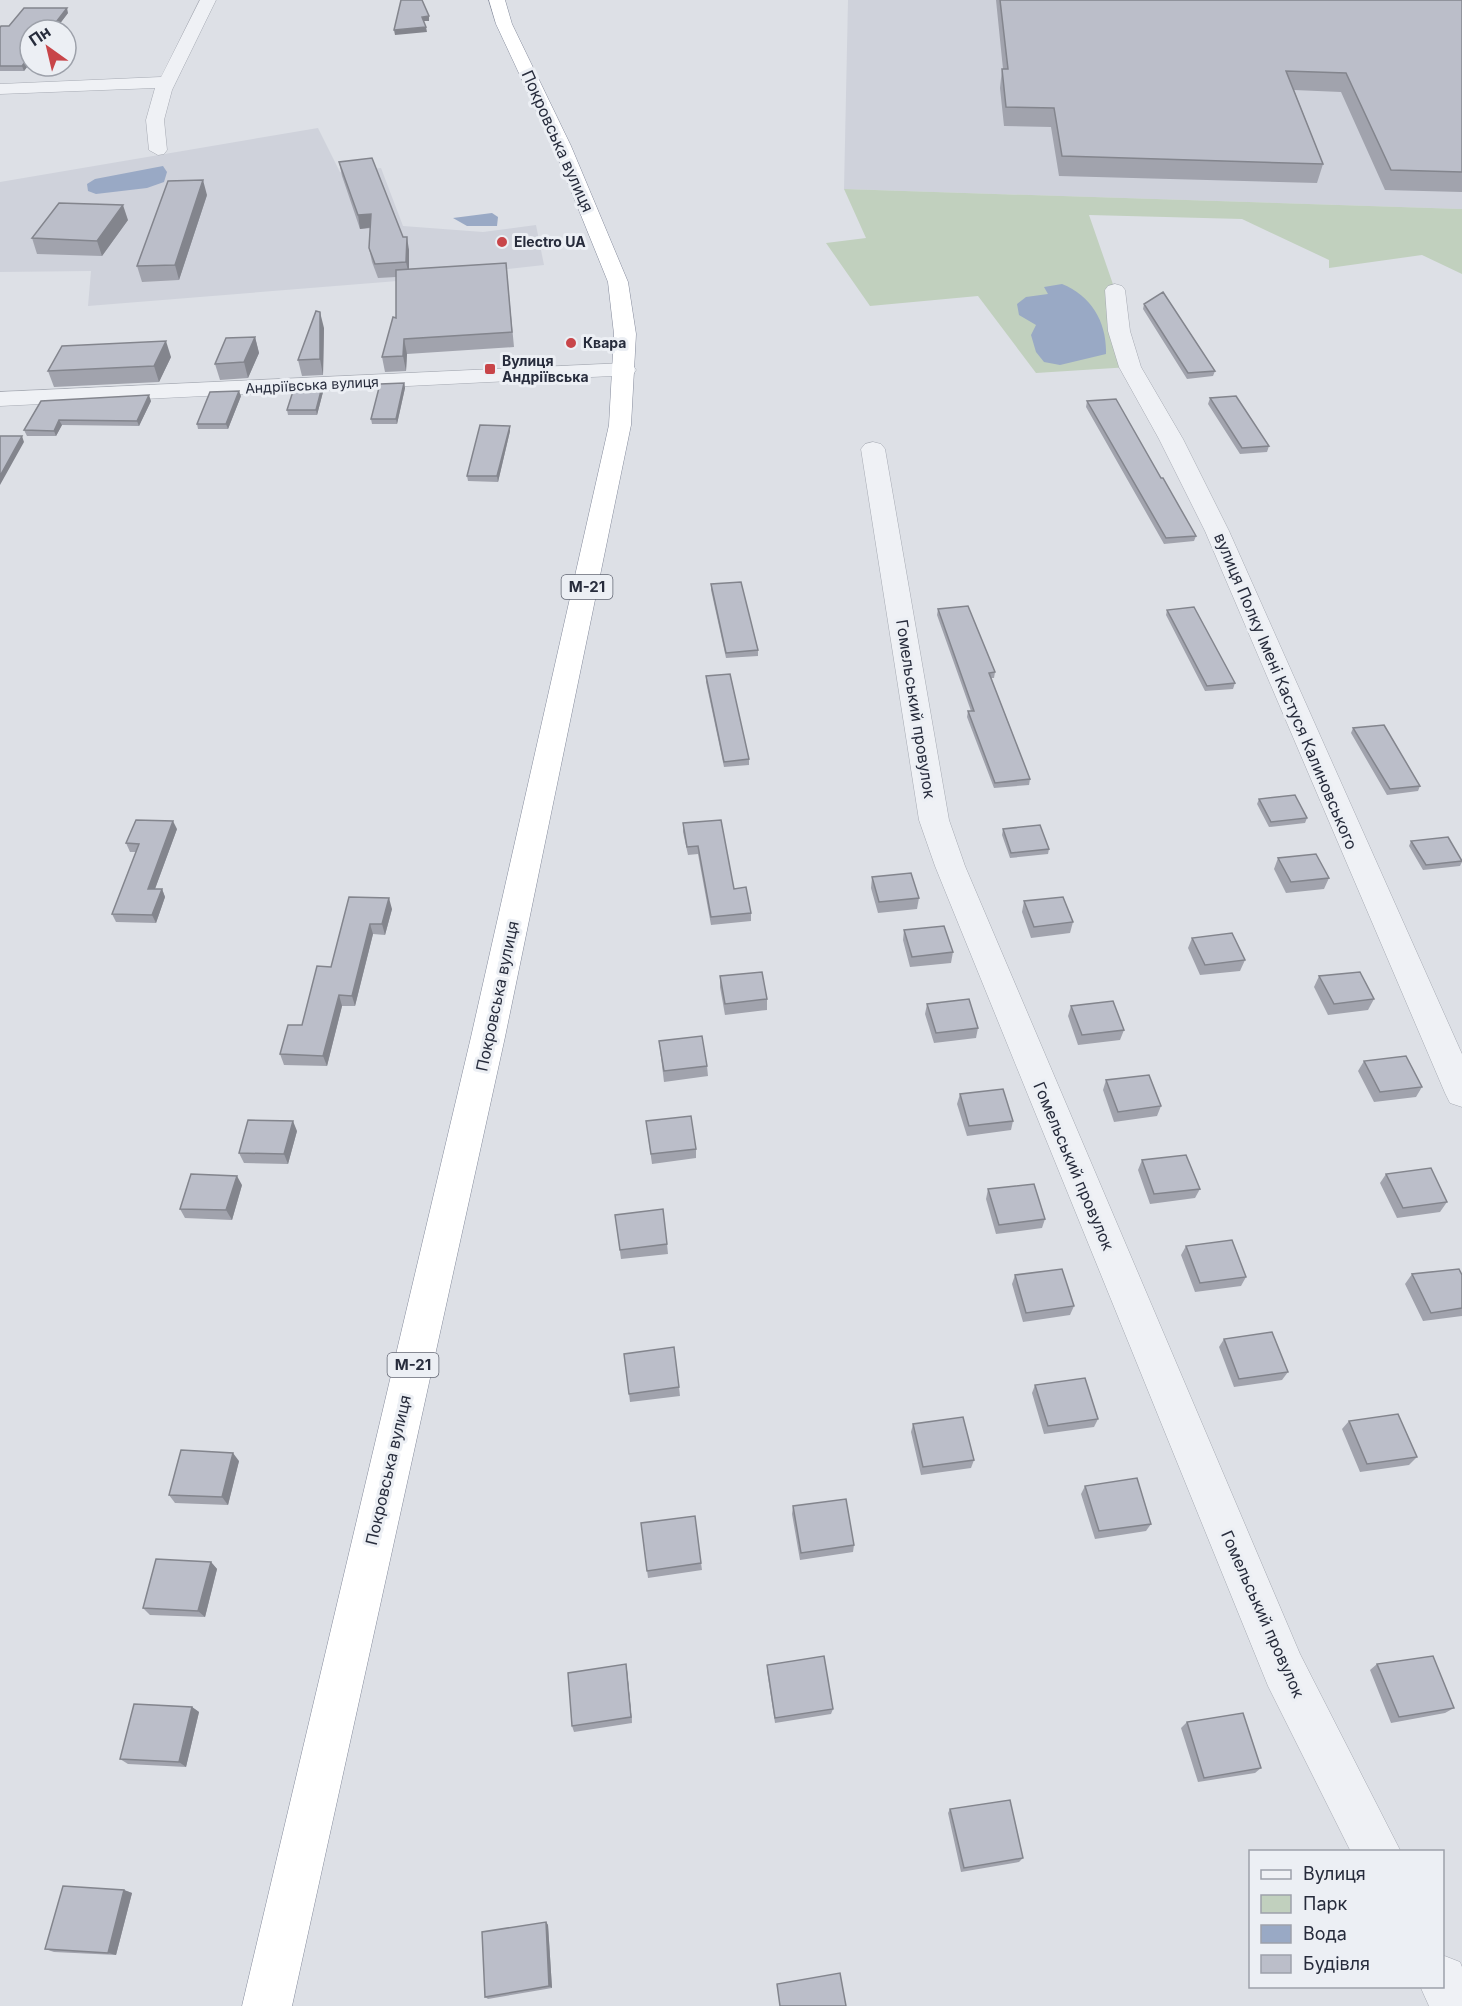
<svg xmlns="http://www.w3.org/2000/svg" width="1462" height="2006" font-family="Inter,sans-serif">
<rect width="100%" height="100%" fill="#dde0e6"/>
<path fill="#cfd2db" d="M 848,0 L 1462,0 L 1462,209 L 844,189 Z
M 318,128 L 340,172 L 381,168 L 403,226 L 483,232 L 536,225 L 544,265 L 410,280 L 88,306 L 91,271 L 0,272 L 0,182 Z"/>
<path fill="#c1d0be" d="M 844,189 L 1462,209 L 1462,274 L 1422,255 L 1329,268 L 1329,260 L 1242,219 L 1089,215 L 1115,290 L 1130,367 L 1036,373 L 978,296 L 870,306 L 826,243 L 866,238 Z"/>
<path fill="#99a9c5" d="M 163,166 L 167,172 L 164,182 L 147,188 L 96,194 L 88,191 L 87,184 L 95,179 Z
M 492,213 L 498,217 L 497,226 L 467,226 L 453,218 Z
M 1062,284 C 1092,296 1107,323 1106,354 L 1060,365 L 1044,362 L 1036,352 L 1031,335 L 1036,325 L 1019,315 L 1017,304 L 1026,297 L 1048,294 L 1044,287 Z"/>
<g fill="none" stroke-linecap="round" stroke-linejoin="round">
<g stroke="#a6aab3" stroke-width="1">
<path id="minor" d="M 200,0 L 216,0 L 172,90 L 164,120 L 167,150 L 164,154 L 158,155 L 149,150 L 146,120 L 155,88 L 0,94 L 0,84 L 161,77 Z
M 1115,284 L 1122,286 L 1125,290 L 1130,331 L 1141,367 L 1183,439 L 1229,531 L 1462,1054 L 1462,1107 L 1450,1103 L 1445,1093 L 1205,531 L 1159,439 L 1119,367 L 1108,331 L 1105,290 L 1108,286 Z
M 625,363 L 633,365 L 636,370 L 633,375 L 0,406 L 0,392 Z
M 873,442 L 881,444 L 885,449 L 949,820 L 965,866 L 1300,1654 L 1401,1852 L 1351,1852 L 1268,1686 L 935,866 L 919,820 L 861,449 L 865,444 Z
M 1442,1955 L 1460,1962 L 1462,1967 L 1462,2006 L 1429,2006 L 1420,1986 L 1442,1986 Z"/>
</g>
<g stroke="#858b9c" stroke-width="1">
<path id="highway" d="M 489,0 L 505,0 L 512,24 L 571,146 L 628,282 L 636,334 L 631,425 L 505,1037 L 292,2006 L 242,2006 L 471,1037 L 609,425 L 614,334 L 608,282 L 553,146 L 496,24 Z"/>
</g>
<use href="#minor" fill="#eff1f5" fill-rule="evenodd"/>
<use href="#highway" fill="#fff" fill-rule="evenodd"/>
</g>
<path fill="#a1a3ad" d="M 996,0 L 1462,0 L 1462,192 L 1385,190 L 1341,92 L 1294,90 L 1323,164 L 1317,183 L 1059,176 L 1051,127 L 1004,126 L 1000,88 L 1002,69 L 1003,69 Z
M 68,13 L 24,71 L 0,71 L 0,28 Z
M 339,162 L 403,237 L 409,250 L 409,269 L 506,263 L 514,347 L 407,354 L 406,371 L 385,372 L 382,357 L 396,318 L 396,277 L 378,278 L 372,262 L 369,248 L 371,228 L 360,229 L 342,176 Z
M 207,195 L 179,280 L 142,282 L 137,266 Z
M 128,220 L 102,256 L 37,254 L 32,238 Z
M 1144,304 L 1215,371 L 1213,376 L 1187,379 L 1143,309 Z
M 324,328 L 323,375 L 302,376 L 298,360 Z
M 255,337 L 259,353 L 248,378 L 220,380 L 215,364 Z
M 171,357 L 159,382 L 54,387 L 48,371 Z
M 404,383 L 405,388 L 397,424 L 372,424 L 371,419 Z
M 323,392 L 317,415 L 288,415 L 287,410 Z
M 241,396 L 228,429 L 198,429 L 197,424 Z
M 1210,398 L 1269,446 L 1267,452 L 1240,454 L 1208,404 Z
M 41,401 L 151,401 L 139,426 L 62,425 L 56,436 L 27,436 L 24,430 Z
M 1087,401 L 1196,536 L 1194,541 L 1164,544 L 1086,407 Z
M 510,431 L 498,482 L 468,481 L 467,476 Z
M 711,584 L 758,650 L 758,656 L 726,658 L 711,590 Z
M 938,609 L 995,672 L 994,678 L 991,678 L 1030,779 L 1029,785 L 994,788 L 967,717 L 968,711 L 971,711 L 937,615 Z
M 1167,610 L 1235,683 L 1233,689 L 1205,691 L 1166,615 Z
M 706,676 L 749,759 L 749,765 L 724,767 L 706,682 Z
M 1353,728 L 1420,786 L 1418,791 L 1387,795 L 1351,733 Z
M 1259,799 L 1307,818 L 1305,823 L 1269,827 L 1257,804 Z
M 683,823 L 734,889 L 751,913 L 751,921 L 711,925 L 698,854 L 688,855 L 683,832 Z
M 177,829 L 155,889 L 162,889 L 165,897 L 156,923 L 116,922 L 112,914 L 136,852 L 130,852 L 126,843 Z
M 1003,829 L 1049,849 L 1048,854 L 1010,858 L 1002,835 Z
M 1411,841 L 1462,861 L 1462,862 L 1460,866 L 1423,870 L 1409,846 Z
M 1278,858 L 1329,878 L 1324,889 L 1286,893 L 1274,869 Z
M 872,877 L 919,898 L 917,909 L 878,913 L 871,888 Z
M 349,897 L 392,909 L 385,935 L 373,934 L 355,1006 L 342,1006 L 327,1066 L 284,1065 L 280,1054 L 302,1025 L 331,967 Z
M 1024,901 L 1073,922 L 1070,933 L 1031,938 L 1022,912 Z
M 904,930 L 953,952 L 951,963 L 910,967 L 903,940 Z
M 1192,938 L 1245,960 L 1240,971 L 1200,975 L 1188,948 Z
M 720,976 L 767,999 L 767,1010 L 725,1015 L 720,987 Z
M 1319,976 L 1374,999 L 1368,1010 L 1328,1015 L 1314,987 Z
M 927,1004 L 978,1028 L 976,1038 L 934,1043 L 925,1014 Z
M 1071,1006 L 1124,1030 L 1120,1040 L 1078,1045 L 1068,1016 Z
M 659,1041 L 707,1066 L 708,1076 L 664,1082 Z
M 1364,1061 L 1422,1087 L 1416,1097 L 1374,1102 L 1358,1071 Z
M 1106,1080 L 1161,1106 L 1157,1116 L 1114,1122 L 1103,1090 Z
M 960,1094 L 1013,1121 L 1011,1130 L 967,1136 L 957,1104 Z
M 646,1121 L 696,1149 L 696,1158 L 652,1164 Z
M 297,1131 L 288,1164 L 244,1163 L 239,1153 Z
M 1142,1160 L 1200,1189 L 1195,1198 L 1150,1204 L 1138,1170 Z
M 1386,1174 L 1447,1202 L 1440,1212 L 1397,1218 L 1380,1183 Z
M 242,1185 L 232,1220 L 185,1218 L 180,1209 Z
M 988,1189 L 1045,1219 L 1042,1228 L 996,1234 L 986,1199 Z
M 615,1215 L 667,1244 L 668,1254 L 621,1259 Z
M 1186,1246 L 1246,1277 L 1241,1286 L 1195,1292 L 1181,1255 Z
M 1412,1274 L 1462,1275 L 1462,1316 L 1423,1321 L 1405,1284 Z
M 1015,1275 L 1074,1306 L 1070,1315 L 1023,1322 L 1012,1284 Z
M 1224,1339 L 1288,1372 L 1282,1380 L 1234,1387 L 1219,1347 Z
M 624,1354 L 679,1387 L 680,1396 L 630,1402 Z
M 1035,1385 L 1098,1419 L 1094,1427 L 1044,1434 L 1032,1393 Z
M 1349,1421 L 1417,1457 L 1409,1465 L 1360,1472 L 1342,1429 Z
M 913,1424 L 974,1460 L 971,1468 L 921,1475 L 911,1432 Z
M 239,1461 L 228,1505 L 175,1503 L 169,1495 Z
M 1085,1486 L 1151,1524 L 1146,1531 L 1095,1539 L 1081,1494 Z
M 793,1506 L 854,1545 L 853,1552 L 800,1560 L 792,1514 Z
M 641,1523 L 701,1563 L 702,1570 L 648,1578 Z
M 211,1562 L 217,1569 L 205,1617 L 150,1615 L 143,1608 Z
M 1377,1664 L 1454,1708 L 1445,1713 L 1391,1723 L 1370,1670 Z
M 767,1665 L 833,1709 L 831,1714 L 775,1723 L 767,1671 Z
M 627,1670 L 632,1723 L 574,1732 L 572,1726 Z
M 192,1707 L 199,1712 L 186,1767 L 128,1764 L 120,1759 Z
M 1187,1722 L 1261,1768 L 1255,1773 L 1198,1782 L 1181,1728 Z
M 950,1809 L 1023,1858 L 1019,1862 L 961,1872 L 948,1813 Z
M 124,1890 L 132,1893 L 116,1955 L 54,1952 L 45,1949 Z
M 546,1922 L 548,1925 L 552,1988 L 488,1999 L 485,1997 Z"/>
<path fill="#83858d" d="M 67,8 L 68,13 L 55,30 L 50,30 Z
M 429,16 L 429,21 L 423,21 L 422,17 Z
M 426,27 L 427,32 L 395,35 L 394,30 Z
M 30,56 L 30,63 L 24,71 L 22,66 Z
M 203,180 L 207,195 L 179,280 L 175,265 Z
M 123,205 L 128,220 L 102,256 L 97,241 Z
M 371,214 L 374,227 L 360,229 L 358,215 Z
M 407,237 L 409,250 L 409,276 L 406,262 Z
M 320,312 L 324,328 L 323,375 L 320,359 Z
M 255,337 L 259,353 L 248,378 L 244,362 Z
M 404,339 L 407,354 L 406,371 L 403,356 Z
M 166,341 L 171,357 L 159,382 L 154,366 Z
M 404,383 L 405,388 L 397,424 L 396,419 Z
M 322,387 L 323,392 L 317,415 L 316,410 Z
M 239,391 L 241,396 L 228,429 L 226,424 Z
M 149,395 L 151,401 L 139,426 L 137,421 Z
M 59,420 L 62,425 L 56,436 L 54,431 Z
M 510,426 L 510,431 L 498,482 L 497,476 Z
M 22,436 L 24,442 L 0,485 L 0,476 Z
M 173,821 L 177,829 L 152,897 L 148,889 Z
M 162,889 L 165,897 L 156,923 L 152,915 Z
M 389,898 L 392,909 L 385,935 L 382,924 Z
M 370,924 L 373,934 L 355,1006 L 352,996 Z
M 339,995 L 342,1006 L 327,1066 L 323,1056 Z
M 293,1121 L 297,1131 L 288,1164 L 284,1154 Z
M 237,1176 L 242,1185 L 232,1220 L 226,1210 Z
M 233,1453 L 239,1461 L 228,1505 L 222,1497 Z
M 211,1562 L 217,1569 L 205,1617 L 198,1611 Z
M 626,1664 L 627,1670 L 632,1723 L 631,1717 Z
M 192,1707 L 199,1712 L 186,1767 L 179,1762 Z
M 124,1890 L 132,1893 L 116,1955 L 108,1953 Z
M 546,1922 L 548,1925 L 552,1988 L 549,1986 Z"/>
<path fill="#bbbec9" stroke="#83858d" stroke-width="1.5" d="M 401,0 L 422,0 L 429,16 L 422,17 L 426,27 L 394,30 Z
M 1000,0 L 1462,0 L 1462,172 L 1391,170 L 1346,73 L 1286,71 L 1323,164 L 1062,156 L 1054,108 L 1006,107 L 1002,69 L 1008,69 Z
M 24,8 L 67,8 L 50,30 L 30,30 L 30,56 L 22,66 L 0,66 L 0,28 L 1,26 L 9,26 Z
M 372,158 L 403,237 L 407,237 L 406,262 L 375,264 L 369,248 L 371,214 L 358,215 L 339,162 Z
M 203,180 L 175,265 L 137,266 L 168,181 Z
M 59,203 L 123,205 L 97,241 L 32,238 Z
M 506,263 L 512,332 L 404,339 L 403,356 L 382,357 L 393,317 L 396,318 L 396,270 Z
M 1163,292 L 1215,371 L 1188,373 L 1144,304 Z
M 316,311 L 320,312 L 320,359 L 298,360 Z
M 255,337 L 244,362 L 215,364 L 226,338 Z
M 166,341 L 154,366 L 48,371 L 62,346 Z
M 404,383 L 396,419 L 371,419 L 380,384 Z
M 322,387 L 316,410 L 287,410 L 294,388 Z
M 239,391 L 226,424 L 197,424 L 210,392 Z
M 149,395 L 137,421 L 59,420 L 54,431 L 24,430 L 41,401 Z
M 1236,396 L 1269,446 L 1242,448 L 1210,398 Z
M 1116,399 L 1161,478 L 1163,478 L 1196,536 L 1166,538 L 1087,401 Z
M 480,425 L 510,426 L 497,476 L 467,476 Z
M 0,436 L 22,436 L 0,476 Z
M 741,582 L 758,650 L 726,653 L 711,584 Z
M 968,606 L 995,672 L 989,673 L 1030,779 L 995,783 L 968,711 L 974,711 L 938,609 Z
M 1194,607 L 1235,683 L 1207,686 L 1167,610 Z
M 730,674 L 749,759 L 724,762 L 706,676 Z
M 1384,725 L 1420,786 L 1390,789 L 1353,728 Z
M 1295,795 L 1307,818 L 1271,822 L 1259,799 Z
M 136,820 L 173,821 L 148,889 L 162,889 L 152,915 L 112,914 L 139,844 L 126,843 Z
M 721,820 L 734,889 L 746,887 L 751,913 L 711,917 L 698,846 L 687,847 L 683,823 Z
M 1040,825 L 1049,849 L 1011,853 L 1003,829 Z
M 1448,837 L 1462,861 L 1426,865 L 1411,841 Z
M 1316,854 L 1329,878 L 1291,882 L 1278,858 Z
M 911,873 L 919,898 L 879,902 L 872,877 Z
M 349,897 L 389,898 L 382,924 L 370,924 L 352,996 L 339,995 L 323,1056 L 280,1054 L 288,1025 L 302,1025 L 317,966 L 331,967 Z
M 1063,897 L 1073,922 L 1034,927 L 1024,901 Z
M 944,926 L 953,952 L 912,957 L 904,930 Z
M 1232,933 L 1245,960 L 1205,965 L 1192,938 Z
M 762,972 L 767,999 L 725,1004 L 720,976 Z
M 1360,972 L 1374,999 L 1334,1004 L 1319,976 Z
M 969,999 L 978,1028 L 936,1033 L 927,1004 Z
M 1113,1001 L 1124,1030 L 1082,1035 L 1071,1006 Z
M 702,1036 L 707,1066 L 664,1071 L 659,1041 Z
M 1406,1056 L 1422,1087 L 1380,1092 L 1364,1061 Z
M 1149,1075 L 1161,1106 L 1118,1112 L 1106,1080 Z
M 1003,1089 L 1013,1121 L 969,1126 L 960,1094 Z
M 691,1116 L 696,1149 L 651,1154 L 646,1121 Z
M 248,1120 L 293,1121 L 284,1154 L 239,1153 Z
M 1186,1155 L 1200,1189 L 1154,1194 L 1142,1160 Z
M 1431,1168 L 1447,1202 L 1403,1208 L 1386,1174 Z
M 191,1174 L 237,1176 L 226,1210 L 180,1209 Z
M 1034,1184 L 1045,1219 L 999,1225 L 988,1189 Z
M 663,1209 L 667,1244 L 620,1250 L 615,1215 Z
M 1232,1240 L 1246,1277 L 1200,1283 L 1186,1246 Z
M 1062,1269 L 1074,1306 L 1026,1313 L 1015,1275 Z
M 1459,1269 L 1462,1275 L 1462,1308 L 1431,1313 L 1412,1274 Z
M 1272,1332 L 1288,1372 L 1239,1379 L 1224,1339 Z
M 674,1347 L 679,1387 L 629,1394 L 624,1354 Z
M 1085,1378 L 1098,1419 L 1048,1426 L 1035,1385 Z
M 1398,1414 L 1417,1457 L 1367,1464 L 1349,1421 Z
M 963,1417 L 974,1460 L 923,1467 L 913,1424 Z
M 181,1450 L 233,1453 L 222,1497 L 169,1495 Z
M 1137,1478 L 1151,1524 L 1099,1531 L 1085,1486 Z
M 846,1499 L 854,1545 L 801,1553 L 793,1506 Z
M 695,1516 L 701,1563 L 647,1571 L 641,1523 Z
M 156,1559 L 211,1562 L 198,1611 L 143,1608 Z
M 824,1656 L 833,1709 L 775,1718 L 767,1665 Z
M 1433,1656 L 1454,1708 L 1399,1717 L 1377,1664 Z
M 626,1664 L 631,1717 L 572,1726 L 568,1673 Z
M 134,1704 L 192,1707 L 179,1762 L 120,1759 Z
M 1243,1713 L 1261,1768 L 1204,1778 L 1187,1722 Z
M 1010,1800 L 1023,1858 L 964,1868 L 950,1809 Z
M 63,1886 L 124,1890 L 108,1953 L 45,1949 Z
M 546,1922 L 549,1986 L 485,1997 L 482,1932 Z
M 840,1973 L 846,2006 L 780,2006 L 777,1984 Z"/>
<g fill="#c84549" stroke="#eceff4" stroke-width="2">
<circle cx="502" cy="242" r="6"/>
<circle cx="571" cy="343" r="6"/>
<rect x="484" y="363" width="12" height="12" rx="3"/>
</g>
<g text-anchor="middle" stroke-width="6" stroke-linejoin="round" paint-order="stroke">
<g font-size="14" font-weight="bold" fill="#272c3c" stroke="#eceff4" text-anchor="start">
<text x="514" y="247">Electro UA</text>
<text x="583" y="348">Квара</text>
<text x="502" y="366">Вулиця<tspan x="502" dy="16">Андріївська</tspan></text>
</g>
<g font-size="14" fill="#272c3c" stroke="#eceff4">
<text transform="translate(312 385) rotate(-3)" y="5">Андріївська вулиця</text>
</g>
<g fill="#eceff4" stroke="#626673" stroke-width="1.5">
<rect x="561.5" y="575" width="51" height="24" rx="4.5"/>
<rect x="387.5" y="1353" width="51" height="24" rx="4.5"/>
</g>
<g font-size="15" font-weight="bold" fill="#272c3c">
<text x="587" y="592">М-21</text>
<text x="413" y="1370">М-21</text>
</g>
<g font-size="16" fill="#272c3c" stroke="#eceff4">
<text transform="translate(558 141) rotate(66)" y="6">Покровська вулиця</text>
<text transform="translate(1286 691) rotate(67)" y="6">вулиця Полку Імені Кастуся Калиновського</text>
<text transform="translate(916 709) rotate(81)" y="6">Гомельський провулок</text>
<text transform="translate(497 996) rotate(-78)" y="6">Покровська вулиця</text>
<text transform="translate(1074 1166) rotate(67)" y="6">Гомельський провулок</text>
<text transform="translate(388 1470) rotate(-77)" y="6">Покровська вулиця</text>
<text transform="translate(1263 1614) rotate(66)" y="6">Гомельський провулок</text>
</g>
</g>
<rect x="1249" y="1850" width="195" height="138" fill="#eceff4" stroke="#9da1aa" stroke-width="1.5"/>
<rect x="1261" y="1870" width="30" height="9" fill="#eff1f5" stroke="#9da1aa" stroke-width="1.5"/>
<text x="1303" y="1880" font-size="18" fill="#272c3c">Вулиця</text>
<rect x="1261" y="1895" width="30" height="18" fill="#c1d0be" stroke="#9da1aa" stroke-width="1.5"/>
<text x="1303" y="1910" font-size="18" fill="#272c3c">Парк</text>
<rect x="1261" y="1925" width="30" height="18" fill="#99a9c5" stroke="#9da1aa" stroke-width="1.5"/>
<text x="1303" y="1940" font-size="18" fill="#272c3c">Вода</text>
<rect x="1261" y="1955" width="30" height="18" fill="#bbbec9" stroke="#9da1aa" stroke-width="1.5"/>
<text x="1303" y="1970" font-size="18" fill="#272c3c">Будівля</text>
<g transform="translate(48 48) rotate(326)"><circle r="28" fill="#eceff4" stroke="#9da1aa" stroke-width="1.5"/>
<path d="M0-4.5L10 22L0 15L-10 22Z" fill="#c84549"/>
<text y="-9" font-size="16" font-weight="bold" text-anchor="middle" fill="#272c3c">Пн</text>
</g>
</svg>
